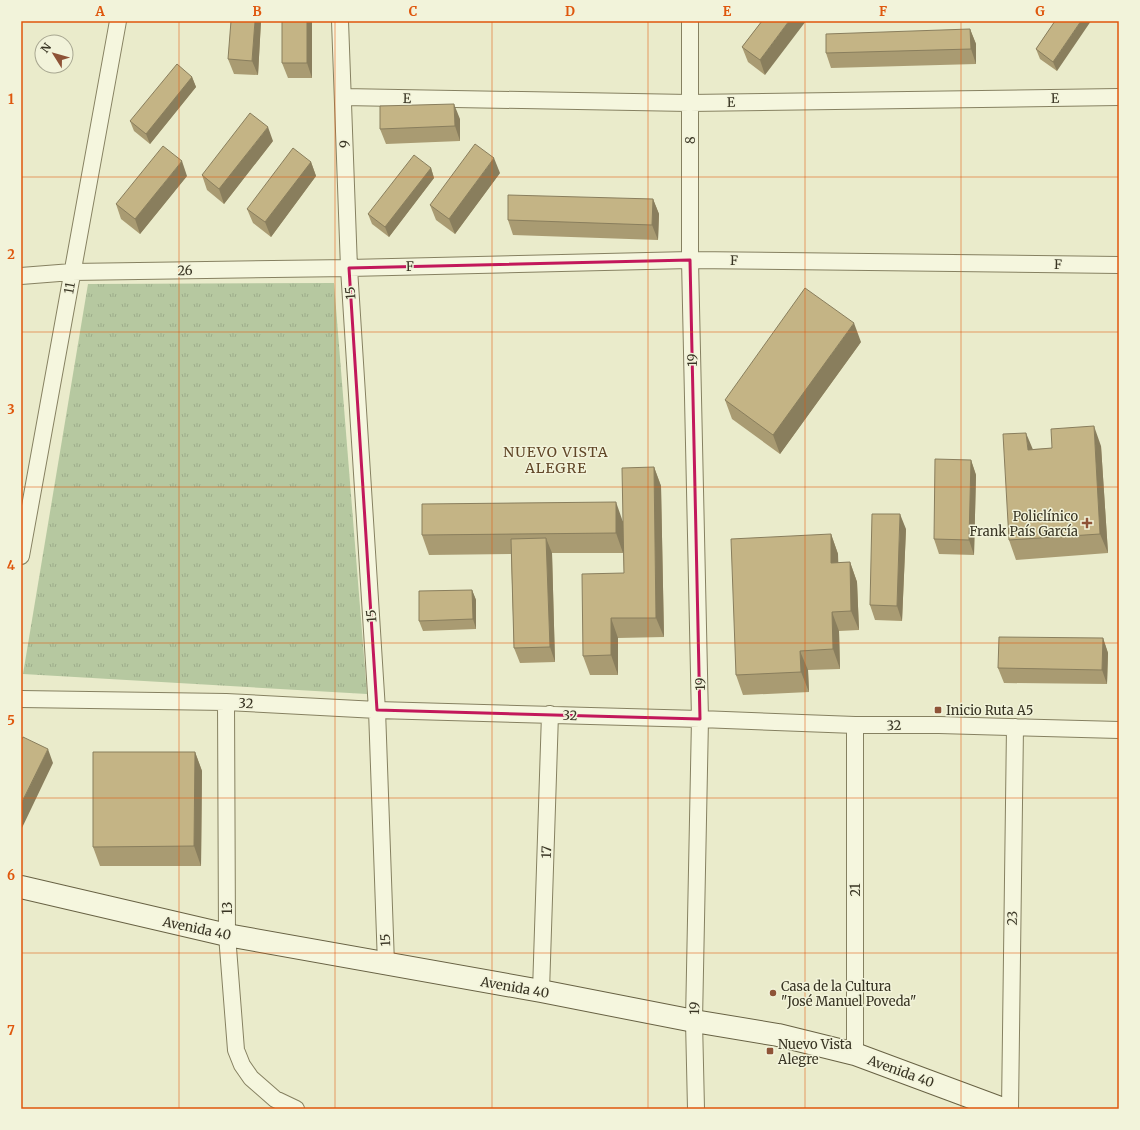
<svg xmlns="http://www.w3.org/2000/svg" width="1140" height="1130" font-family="Merriweather,serif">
<defs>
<pattern id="grass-tufts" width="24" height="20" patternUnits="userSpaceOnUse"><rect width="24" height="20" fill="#b6c8a0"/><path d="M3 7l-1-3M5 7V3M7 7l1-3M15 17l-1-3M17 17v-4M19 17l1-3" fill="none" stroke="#9dac8a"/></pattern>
</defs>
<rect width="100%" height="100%" fill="#eaebcb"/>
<path fill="url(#grass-tufts)" d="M 334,283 L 367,694 L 23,674 L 88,284 Z"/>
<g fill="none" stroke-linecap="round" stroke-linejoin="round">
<g stroke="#868161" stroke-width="18">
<path id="minor" d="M 340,21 L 349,268 L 377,710 L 386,964
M 690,21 L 690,260 L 700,719 L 694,1021 L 696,1109
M 343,97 L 689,103 L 1119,97
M 21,276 L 72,272 L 349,268 L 690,260 L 1119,265
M 21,556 L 118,21
M 21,699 L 226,702 L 377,710 L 700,719 L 855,725 L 939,725 L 1119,730
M 226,702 L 227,935 L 236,1050 L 242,1065 L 251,1078 L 275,1099 L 296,1109
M 855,725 L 855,1054
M 541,991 L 550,714
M 1010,1109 L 1015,727"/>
</g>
<g stroke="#686244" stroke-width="24">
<path id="secondary" d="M 21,887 L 227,935 L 541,991 L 694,1021 L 778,1035 L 855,1054 L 1003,1109"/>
</g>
<use href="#minor" stroke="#f5f6de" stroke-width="16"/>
<use href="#secondary" stroke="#f5f6de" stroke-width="22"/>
</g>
<path fill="#a99b72" d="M 261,21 L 258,75 L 234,74 L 228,59 Z
M 312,21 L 312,78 L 288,78 L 282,63 Z
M 762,21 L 765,75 L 748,62 L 742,47 Z
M 1055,21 L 1057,71 L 1040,59 L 1036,49 Z
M 970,29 L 976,44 L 976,64 L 831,68 L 826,53 Z
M 192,77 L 196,87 L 150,144 L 134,131 L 130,121 Z
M 460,119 L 460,141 L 386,144 L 380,129 Z
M 273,141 L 224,204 L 207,190 L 202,175 Z
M 311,162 L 316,176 L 271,237 L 253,223 L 247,209 Z
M 431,168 L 434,178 L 389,237 L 372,224 L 368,214 Z
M 500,173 L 455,234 L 436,220 L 430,205 Z
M 187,176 L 140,234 L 121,219 L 116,204 Z
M 653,199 L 659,214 L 658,240 L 513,235 L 508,220 Z
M 861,342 L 780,454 L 732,419 L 725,400 Z
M 1101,446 L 1108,553 L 1016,560 L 1009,540 L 1033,449 Z
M 971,460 L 976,475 L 974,555 L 939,554 L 934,539 Z
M 654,467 L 661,486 L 664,637 L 618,638 L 618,675 L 590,675 L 583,656 L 624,573 L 623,553 L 552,553 L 555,662 L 520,663 L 514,648 L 511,554 L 429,555 L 422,535 L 623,521 Z
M 906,529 L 902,621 L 875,620 L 870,605 Z
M 831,534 L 838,554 L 838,563 L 850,562 L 857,582 L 859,630 L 839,631 L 840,669 L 808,670 L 809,692 L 743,695 L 736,675 Z
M 472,590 L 476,600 L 476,629 L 423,631 L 419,621 Z
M 1103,638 L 1108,653 L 1107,684 L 1004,683 L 998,668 Z
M 195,752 L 202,771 L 201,866 L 100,866 L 93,847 Z"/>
<path fill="#897e5d" d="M 255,21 L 261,21 L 258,75 L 252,61 Z
M 307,21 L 312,21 L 312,78 L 307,63 Z
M 789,21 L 806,21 L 765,75 L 760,60 Z
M 1081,21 L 1091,21 L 1057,71 L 1053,62 Z
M 970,29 L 976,44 L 976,64 L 971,49 Z
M 192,77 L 196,87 L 150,144 L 146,134 Z
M 454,104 L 460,119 L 460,141 L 455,126 Z
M 268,127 L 273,141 L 224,204 L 219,189 Z
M 494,158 L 500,173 L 455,234 L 449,219 Z
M 182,161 L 187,176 L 140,234 L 135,219 Z
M 311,162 L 316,176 L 271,237 L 265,222 Z
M 431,168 L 434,178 L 389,237 L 385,227 Z
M 653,199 L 659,214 L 658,240 L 652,225 Z
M 854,323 L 861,342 L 780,454 L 773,435 Z
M 1094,426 L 1101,446 L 1108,553 L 1100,534 Z
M 1026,433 L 1034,452 L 1028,450 Z
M 971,460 L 976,475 L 974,555 L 969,540 Z
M 654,467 L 661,486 L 664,637 L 656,618 Z
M 616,502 L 623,522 L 623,553 L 616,533 Z
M 900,514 L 906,529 L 902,621 L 897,606 Z
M 831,534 L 838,554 L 839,583 L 831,563 Z
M 546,538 L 552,553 L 555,662 L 550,647 Z
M 850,562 L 857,582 L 859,630 L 851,611 Z
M 472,590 L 476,600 L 476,629 L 473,619 Z
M 832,612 L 839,631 L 840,669 L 833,649 Z
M 611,618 L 618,638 L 618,675 L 611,655 Z
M 1103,638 L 1108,653 L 1107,684 L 1102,670 Z
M 800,651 L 808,670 L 809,692 L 801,672 Z
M 48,749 L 53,763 L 21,830 L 21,804 Z
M 195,752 L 202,771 L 201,866 L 194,846 Z"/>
<path fill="#c4b485" stroke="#897e5d" d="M 231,21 L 255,21 L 252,61 L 228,59 Z
M 282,21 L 307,21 L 307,63 L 282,63 Z
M 762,21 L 789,21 L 760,60 L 742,47 Z
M 1055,21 L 1081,21 L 1053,62 L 1036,49 Z
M 970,29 L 971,49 L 826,53 L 826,34 Z
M 177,64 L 192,77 L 146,134 L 130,121 Z
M 454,104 L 455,126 L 380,129 L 380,106 Z
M 250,113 L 268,127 L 219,189 L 202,175 Z
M 475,144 L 494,158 L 449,219 L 430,205 Z
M 163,146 L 182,161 L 135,219 L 116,204 Z
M 293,148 L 311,162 L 265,222 L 247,209 Z
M 414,155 L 431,168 L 385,227 L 368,214 Z
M 508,195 L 653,199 L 652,225 L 508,220 Z
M 805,288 L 854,323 L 773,435 L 725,400 Z
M 1094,426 L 1100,534 L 1009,540 L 1003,434 L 1026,433 L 1028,450 L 1052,448 L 1051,429 Z
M 935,459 L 971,460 L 969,540 L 934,539 Z
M 654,467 L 656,618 L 611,618 L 611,655 L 583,656 L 582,574 L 624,573 L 622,468 Z
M 616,502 L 616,533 L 422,535 L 422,504 Z
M 872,514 L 900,514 L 897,606 L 870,605 Z
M 831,534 L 831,563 L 850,562 L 851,611 L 832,612 L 833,649 L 800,651 L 801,672 L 736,675 L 731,539 Z
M 546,538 L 550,647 L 514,648 L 511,539 Z
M 472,590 L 473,619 L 419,621 L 419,591 Z
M 999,637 L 1103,638 L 1102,670 L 998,668 Z
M 23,737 L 48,749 L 21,804 L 21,741 Z
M 93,752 L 195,752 L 194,846 L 93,847 Z"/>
<path fill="none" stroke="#c2185b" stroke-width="3" stroke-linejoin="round" d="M 690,260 L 700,719 L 377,710 L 349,268 Z"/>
<path fill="none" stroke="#df570d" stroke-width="1" stroke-opacity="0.55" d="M 179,21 L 179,1109M 335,21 L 335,1109M 492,21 L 492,1109M 648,21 L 648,1109M 805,21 L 805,1109M 961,21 L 961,1109M 21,177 L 1119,177M 21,332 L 1119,332M 21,487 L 1119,487M 21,643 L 1119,643M 21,798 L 1119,798M 21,953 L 1119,953"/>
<g fill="#8e5337" stroke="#f2f3da" stroke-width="1.5">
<path d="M1085 517h4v4h4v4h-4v4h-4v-4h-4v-4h4z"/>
<rect x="934" y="706" width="8" height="8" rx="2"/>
<circle cx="773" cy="993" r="4"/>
<rect x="766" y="1047" width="8" height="8" rx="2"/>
</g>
<g text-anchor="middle" stroke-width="3" stroke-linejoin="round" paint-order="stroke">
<g font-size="13" fill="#383423" stroke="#f2f3da">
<text transform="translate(407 98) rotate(1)" y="5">E</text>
<text transform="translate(1055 98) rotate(-1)" y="5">E</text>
<text transform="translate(731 102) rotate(-1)" y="5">E</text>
<text transform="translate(690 140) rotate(-90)" y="5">8</text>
<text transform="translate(344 144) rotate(-92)" y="5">9</text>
<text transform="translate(734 260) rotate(1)" y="5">F</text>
<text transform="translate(1058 264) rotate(1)" y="5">F</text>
<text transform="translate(410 266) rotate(-1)" y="5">F</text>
<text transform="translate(185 270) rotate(-1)" y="5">26</text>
<text transform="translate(69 288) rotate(-80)" y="5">11</text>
<text transform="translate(350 293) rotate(-94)" y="5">15</text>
<text transform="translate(692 360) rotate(-91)" y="5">19</text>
<text transform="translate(371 616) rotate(-94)" y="5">15</text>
<text transform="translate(700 684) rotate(-91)" y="5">19</text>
<text transform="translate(246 703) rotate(3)" y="5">32</text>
<text transform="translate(570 715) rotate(2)" y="5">32</text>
<text transform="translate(894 725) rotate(-1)" y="5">32</text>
<text transform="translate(546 852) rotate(-88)" y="5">17</text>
<text transform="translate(855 890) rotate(-90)" y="5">21</text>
<text transform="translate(227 908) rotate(-90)" y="5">13</text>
<text transform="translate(1012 918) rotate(-89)" y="5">23</text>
<text transform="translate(197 928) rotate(12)" y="5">Avenida 40</text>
<text transform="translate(385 940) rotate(-92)" y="5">15</text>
<text transform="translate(515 987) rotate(10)" y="5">Avenida 40</text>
<text transform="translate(694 1008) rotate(-89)" y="5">19</text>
<text transform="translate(901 1071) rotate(20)" y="5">Avenida 40</text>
</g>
<g font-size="13" fill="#383423" stroke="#f2f3da" text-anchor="start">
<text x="1078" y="521" text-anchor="end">Policlínico<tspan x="1078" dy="15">Frank País García</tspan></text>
<text x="946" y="715">Inicio Ruta A5</text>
<text x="781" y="991">Casa de la Cultura<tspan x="781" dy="15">"José Manuel Poveda"</tspan></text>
<text x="778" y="1049">Nuevo Vista<tspan x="778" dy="15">Alegre</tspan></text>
</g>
<g font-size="14" letter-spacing="1" fill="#604627" stroke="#f2f3da">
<text x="556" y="457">NUEVO VISTA<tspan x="556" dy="16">ALEGRE</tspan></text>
</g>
</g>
<rect width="1140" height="1130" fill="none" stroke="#f2f3da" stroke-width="44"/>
<g transform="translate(54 54) rotate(307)"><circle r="19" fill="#f2f3da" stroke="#a8a791"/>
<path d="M0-3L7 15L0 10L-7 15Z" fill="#8e5337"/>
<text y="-6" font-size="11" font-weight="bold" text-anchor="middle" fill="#383423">N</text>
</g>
<rect x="22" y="22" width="1096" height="1086" fill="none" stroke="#df570d" stroke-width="1.5"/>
<g font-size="13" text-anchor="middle" font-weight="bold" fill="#df570d">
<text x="100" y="16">A</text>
<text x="257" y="16">B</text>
<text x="413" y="16">C</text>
<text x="570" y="16">D</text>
<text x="727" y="16">E</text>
<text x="883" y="16">F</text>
<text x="1040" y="16">G</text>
<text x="11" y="104">1</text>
<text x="11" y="259">2</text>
<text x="11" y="414">3</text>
<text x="11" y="570">4</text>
<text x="11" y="725">5</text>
<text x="11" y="880">6</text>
<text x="11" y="1035">7</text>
</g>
</svg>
